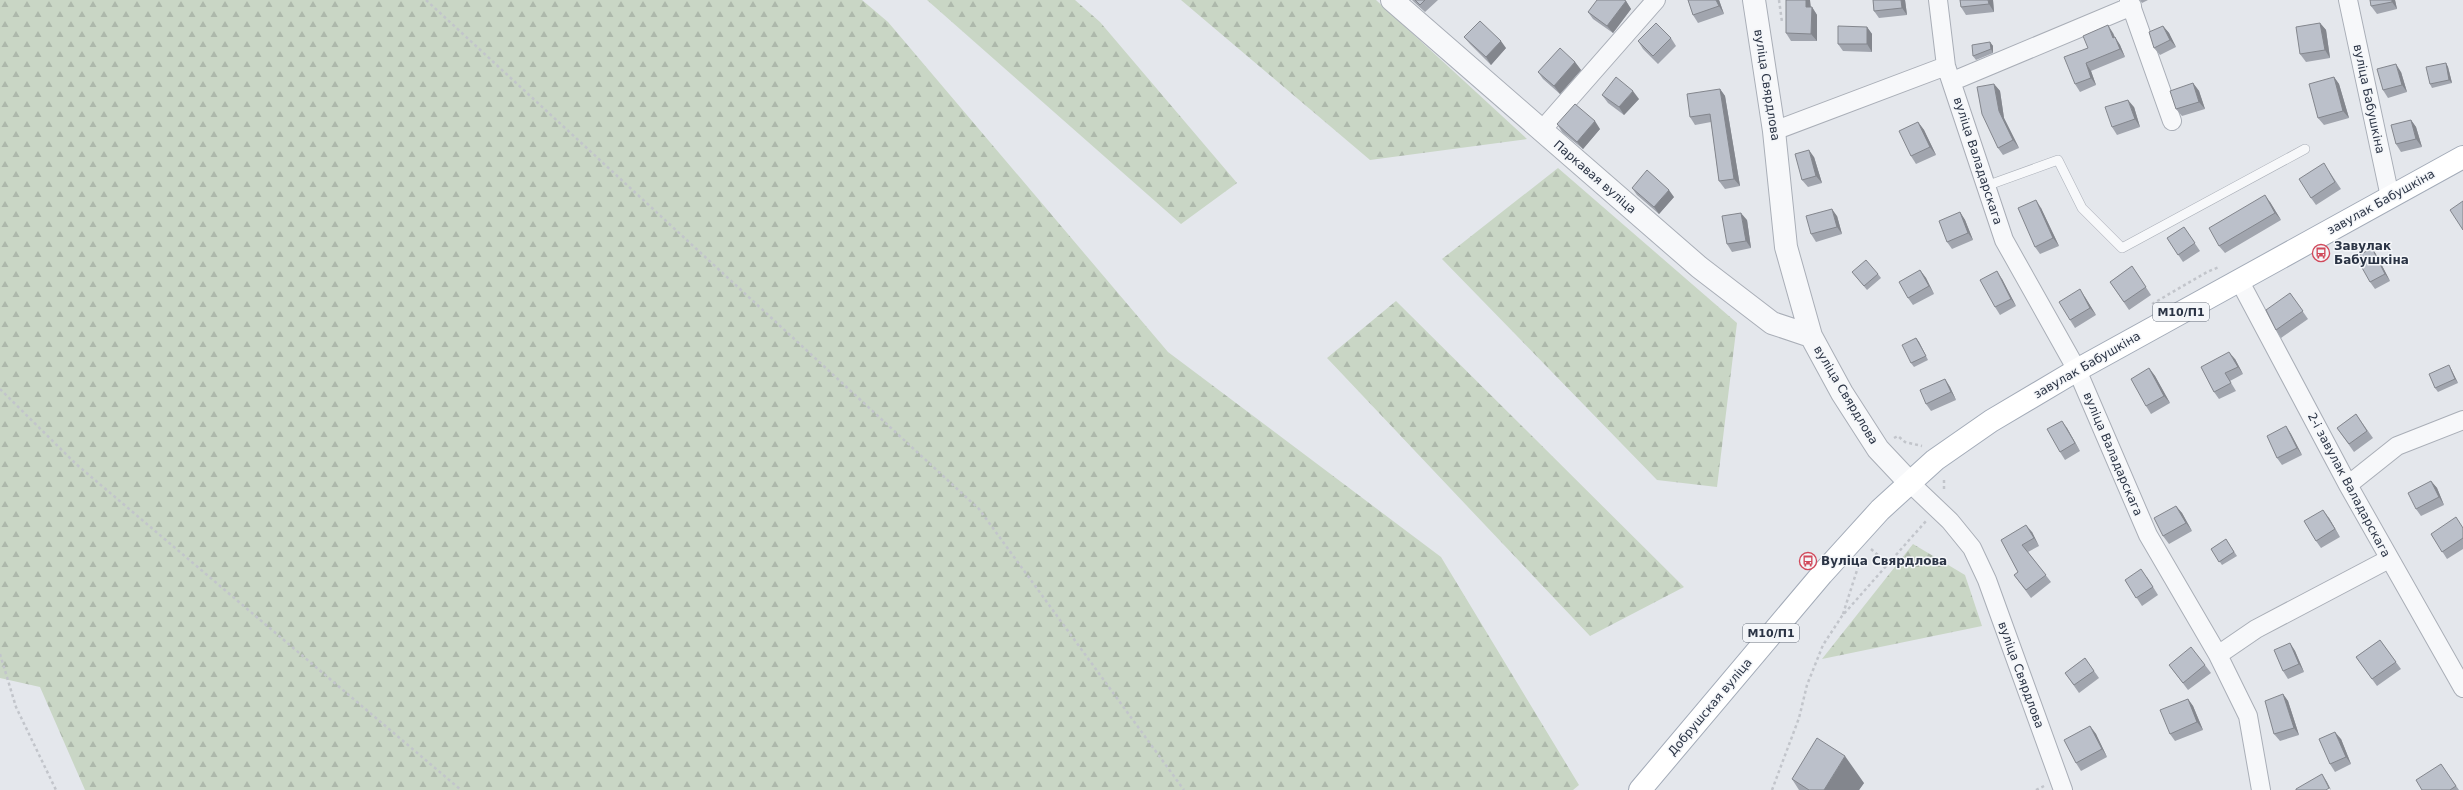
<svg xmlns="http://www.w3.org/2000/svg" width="2463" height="790" font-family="'DejaVu Sans',sans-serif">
<defs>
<pattern id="forest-firs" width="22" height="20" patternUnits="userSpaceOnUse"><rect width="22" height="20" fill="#c9d6c5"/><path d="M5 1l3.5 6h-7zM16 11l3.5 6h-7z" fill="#adb8ab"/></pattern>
</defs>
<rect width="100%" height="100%" fill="#e4e7ec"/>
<path fill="url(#forest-firs)" d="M 0,0 L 862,0 L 888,22 L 1168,352 L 1441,557 L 1579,785 L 1573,790 L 85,790 L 40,687 L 0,678 Z
M 927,0 L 1075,0 L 1100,22 L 1237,183 L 1181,224 Z
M 1181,0 L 1376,0 L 1527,139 L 1370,160 Z
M 1558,168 L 1737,323 L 1717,487 L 1657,480 L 1442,259 Z
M 1396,301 L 1684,587 L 1590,636 L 1327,358 Z
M 1913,544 L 1965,575 L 1982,626 L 1822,659 Z"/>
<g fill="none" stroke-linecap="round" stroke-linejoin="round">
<g stroke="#a9aeb7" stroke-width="10">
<path id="service" d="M 1986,186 L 2058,160 L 2082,208 L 2122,248 L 2305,149"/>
</g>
<g stroke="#a9aeb7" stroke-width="20">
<path id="minor" d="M 1938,0 L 1946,66 L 2004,240 L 2077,370 L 2148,535 L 2218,655 L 2248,716 L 2261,790
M 2129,0 L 2172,121
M 2348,0 L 2390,197
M 1953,81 L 2132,6
M 1541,131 L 1656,0
M 1774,131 L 1946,66
M 2239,280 L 2348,485 L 2463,688
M 1909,482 L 1950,521 L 1972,548 L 1987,580 L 2063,790
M 2348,485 L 2397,446 L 2463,420
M 2218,655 L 2256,629 L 2389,559"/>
</g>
<g stroke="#a9aeb7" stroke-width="24">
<path id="tertiary" d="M 1392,0 L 1699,267 L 1772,323 L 1811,336
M 1754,0 L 1774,131 L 1786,247 L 1811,336 L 1842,393 L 1878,449 L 1909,482"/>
</g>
<g stroke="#a3abb8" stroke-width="24">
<path id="primary" d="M 1640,790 L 1822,574 L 1880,510 L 1935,460 L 1991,421 L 2077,370 L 2463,157"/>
</g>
<path stroke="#c2c5cb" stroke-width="2.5" stroke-dasharray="3 3" stroke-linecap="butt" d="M 426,0 L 979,509 L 1184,790
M 1779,0 L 1782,22
M 2152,304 L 2207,272 L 2219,267
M 0,389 L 76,464 L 461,790
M 1894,438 L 1898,436 L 1905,442 L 1922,446
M 1944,480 L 1944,491
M 1871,549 L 1888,564
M 1843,614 L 1859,564
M 0,654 L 16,707 L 56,790
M 1772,790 L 1799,718 L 1807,685 L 1823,645 L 1842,616 L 1926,521
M 2036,790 L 2044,786"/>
<use href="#service" stroke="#f7f8fa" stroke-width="9"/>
<use href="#minor" stroke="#f7f8fa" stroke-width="18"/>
<use href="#tertiary" stroke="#f7f8fa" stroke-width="22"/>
<use href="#primary" stroke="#fff" stroke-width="22"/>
</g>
<path fill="#a1a5ae" d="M 1412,0 L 1438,0 L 1425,12 L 1414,2 Z
M 1688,0 L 1719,0 L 1724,14 L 1698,23 L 1693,15 Z
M 1873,0 L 1905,0 L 1907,15 L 1879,18 L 1874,11 Z
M 1960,0 L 1993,0 L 1994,12 L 1966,15 L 1961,7 Z
M 2140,0 L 2148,0 L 2142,3 Z
M 2395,0 L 2397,9 L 2377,14 L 2371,6 Z
M 1626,1 L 1631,9 L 1613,33 L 1593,19 L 1588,12 Z
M 1811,7 L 1812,7 L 1817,15 L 1817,41 L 1791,41 L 1786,33 Z
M 2320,23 L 2326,30 L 2330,58 L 2306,62 L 2300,54 Z
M 2163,26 L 2169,33 L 2176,47 L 2160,55 L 2154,48 Z
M 1867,27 L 1872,34 L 1872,52 L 1843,51 L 1838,44 Z
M 2113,33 L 2115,37 L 2120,45 L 2125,57 L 2091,71 L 2096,85 L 2080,92 L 2075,84 L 2088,48 Z
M 1464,37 L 1506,48 L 1491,65 L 1470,44 Z
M 1671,38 L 1676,46 L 1658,64 L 1643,49 L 1638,41 Z
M 1990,42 L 1993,46 L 1993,53 L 1976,60 L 1973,56 Z
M 1575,62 L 1581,70 L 1560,94 L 1543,79 L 1538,72 Z
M 2446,63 L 2448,67 L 2452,83 L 2432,88 L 2430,84 Z
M 2401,72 L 2407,92 L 2388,98 L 2383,90 Z
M 2334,77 L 2339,84 L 2349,118 L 2324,125 L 2318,118 Z
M 2193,83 L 2199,91 L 2205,109 L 2182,116 L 2176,109 Z
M 1994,84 L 2000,91 L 2004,118 L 2019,148 L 2003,155 L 1998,148 Z
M 1720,89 L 1725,96 L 1740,186 L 1725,189 L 1719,181 L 1711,122 L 1695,125 L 1690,117 Z
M 1602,95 L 1639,99 L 1624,115 L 1608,103 Z
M 2134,107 L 2140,127 L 2117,135 L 2112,127 Z
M 2411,120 L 2416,127 L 2422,147 L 2401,152 L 2396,144 Z
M 1918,122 L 1924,130 L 1936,155 L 1916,164 L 1911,156 Z
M 1557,124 L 1600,129 L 1583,149 L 1562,132 Z
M 1814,157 L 1822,183 L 1808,187 L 1802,180 Z
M 2329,171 L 2341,189 L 2316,205 L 2311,198 Z
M 1632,188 L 1674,197 L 1659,214 L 1637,195 Z
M 2270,202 L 2281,220 L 2225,253 L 2219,246 Z
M 2041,208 L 2059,246 L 2040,254 L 2035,247 Z
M 1960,212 L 1965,220 L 1973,240 L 1952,249 L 1947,242 Z
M 1837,216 L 1842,234 L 1816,242 L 1811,234 Z
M 1747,220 L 1751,248 L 1732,252 L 1727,244 Z
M 2184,227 L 2200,251 L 2183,262 L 2167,238 Z
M 2372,248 L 2377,256 L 2390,281 L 2375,289 L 2370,282 Z
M 2132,266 L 2151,295 L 2129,310 L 2110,282 Z
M 1920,270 L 1926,278 L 1934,294 L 1913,305 L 1908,298 Z
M 1852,272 L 1878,274 L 1881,278 L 1867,290 Z
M 2002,279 L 2016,306 L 2000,315 L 1995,307 Z
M 2290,293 L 2308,319 L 2281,338 L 2276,330 Z
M 2085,297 L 2096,315 L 2075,328 L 2070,320 Z
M 1916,338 L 1919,342 L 1928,360 L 1914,367 L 1911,363 Z
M 2235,359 L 2243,374 L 2230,381 L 2236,391 L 2219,399 L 2214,392 L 2201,367 Z
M 2149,368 L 2155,376 L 2170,403 L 2151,414 L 2146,406 Z
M 2451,369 L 2458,383 L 2438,392 L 2435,388 Z
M 1945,379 L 1950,387 L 1956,400 L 1931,411 L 1926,404 Z
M 2356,414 L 2373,438 L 2354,452 L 2337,428 Z
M 2286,426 L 2291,434 L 2302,455 L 2282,465 L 2277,458 Z
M 2067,428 L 2080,451 L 2065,460 L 2060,452 Z
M 2431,481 L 2437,488 L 2444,505 L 2421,516 L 2416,509 Z
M 2176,506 L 2182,513 L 2192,531 L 2169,544 L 2163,536 Z
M 2329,518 L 2340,537 L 2321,548 L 2316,541 Z
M 2463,527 L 2463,549 L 2447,559 L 2431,534 Z
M 2032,532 L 2039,546 L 2028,552 L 2051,582 L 2031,598 L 2014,575 L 2018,572 L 2001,540 Z
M 2226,539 L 2237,556 L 2222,565 L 2211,549 Z
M 2147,577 L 2158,595 L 2142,606 L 2125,580 Z
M 2380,640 L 2401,669 L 2377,686 L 2356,657 Z
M 2290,643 L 2295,651 L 2304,672 L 2288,679 L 2283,671 Z
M 2085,658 L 2099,678 L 2079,693 L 2065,673 Z
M 2169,665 L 2205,665 L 2211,673 L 2188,690 Z
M 2283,694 L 2288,701 L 2299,735 L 2280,741 L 2274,734 Z
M 2188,699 L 2193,706 L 2203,730 L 2175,741 L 2170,734 Z
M 2090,726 L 2096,734 L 2107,757 L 2081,771 L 2076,763 Z
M 2341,739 L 2351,764 L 2335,772 L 2330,764 Z
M 2441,764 L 2459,790 L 2422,790 Z
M 1792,779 L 1864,783 L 1859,790 L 1799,790 Z"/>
<path fill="#83868d" d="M 1716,0 L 1719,0 L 1724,14 L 1719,6 Z
M 1806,0 L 1810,0 L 1812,15 L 1806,7 Z
M 1901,0 L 1905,0 L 1907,15 L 1902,8 Z
M 1988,0 L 1993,0 L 1994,12 L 1989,4 Z
M 2392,0 L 2395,0 L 2397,9 L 2392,2 Z
M 1626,1 L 1631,9 L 1613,33 L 1607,26 Z
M 1812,7 L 1817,15 L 1817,41 L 1811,34 Z
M 2320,23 L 2326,30 L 2330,58 L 2325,50 Z
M 2108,25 L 2113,33 L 2115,39 L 2115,37 L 2120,45 L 2125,57 L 2113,38 Z
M 2163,26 L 2169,33 L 2176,47 L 2170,40 Z
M 1867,27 L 1872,34 L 1872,52 L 1867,44 Z
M 1501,41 L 1506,48 L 1491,65 L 1486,57 Z
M 1990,42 L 1993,46 L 1993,53 L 1991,49 Z
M 1575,62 L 1581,70 L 1560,94 L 1554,86 Z
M 2086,63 L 2091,71 L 2096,85 L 2091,78 Z
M 2446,63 L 2448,67 L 2452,83 L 2449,80 Z
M 2396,64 L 2401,72 L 2407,92 L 2402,85 Z
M 2334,77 L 2339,84 L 2349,118 L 2343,111 Z
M 2193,83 L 2199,91 L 2205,109 L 2199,102 Z
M 1994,84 L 2000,91 L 2004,118 L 2019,148 L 2013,140 L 1999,111 Z
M 1720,89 L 1725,96 L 1740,186 L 1734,179 Z
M 1633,91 L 1639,99 L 1624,115 L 1619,107 Z
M 2128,100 L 2134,107 L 2140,127 L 2135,119 Z
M 2411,120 L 2416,127 L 2422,147 L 2416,139 Z
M 1595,121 L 1600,129 L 1583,149 L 1577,142 Z
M 1918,122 L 1924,130 L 1936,155 L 1930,147 Z
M 1809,150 L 1814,157 L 1822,183 L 1816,176 Z
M 1669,190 L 1674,197 L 1659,214 L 1654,207 Z
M 2265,195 L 2270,202 L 2281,220 L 2275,213 Z
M 2036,200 L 2041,208 L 2059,246 L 2053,238 Z
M 1832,209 L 1837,216 L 1842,234 L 1837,227 Z
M 1960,212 L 1965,220 L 1973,240 L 1968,233 Z
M 1741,213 L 1747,220 L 1751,248 L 1746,241 Z
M 2372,248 L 2377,256 L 2390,281 L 2385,274 Z
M 1920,270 L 1926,278 L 1934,294 L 1929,286 Z
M 1997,271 L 2002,279 L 2016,306 L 2011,299 Z
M 2080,289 L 2085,297 L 2096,315 L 2090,308 Z
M 1916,338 L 1919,342 L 1928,360 L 1926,356 Z
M 2229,352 L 2235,359 L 2243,374 L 2238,367 Z
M 2449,365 L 2458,383 L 2455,379 Z
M 2149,368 L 2155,376 L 2170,403 L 2164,396 Z
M 1945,379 L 1950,387 L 1956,400 L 1951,392 Z
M 2062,421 L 2067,428 L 2080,451 L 2075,443 Z
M 2286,426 L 2291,434 L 2302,455 L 2297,448 Z
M 2431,481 L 2437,488 L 2444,505 L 2439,497 Z
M 2176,506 L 2182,513 L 2192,531 L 2186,523 Z
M 2323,510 L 2329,518 L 2340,537 L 2335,529 Z
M 2026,525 L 2032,532 L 2039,546 L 2034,538 Z
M 2290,643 L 2295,651 L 2304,672 L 2299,664 Z
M 2283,694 L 2288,701 L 2299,735 L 2294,728 Z
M 2188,699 L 2193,706 L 2203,730 L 2197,722 Z
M 2090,726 L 2096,734 L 2107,757 L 2102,749 Z
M 2335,732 L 2341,739 L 2351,764 L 2346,757 Z
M 1845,756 L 1864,783 L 1859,790 L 1824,790 Z
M 2322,774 L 2327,782 L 2331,790 L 2329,788 Z"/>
<path fill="#bbc0ca" stroke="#83868d" d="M 1415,0 L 1425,0 L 1420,5 Z
M 1597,0 L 1624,0 L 1626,1 L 1607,26 L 1588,12 Z
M 1688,0 L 1716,0 L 1719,6 L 1693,15 Z
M 1786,0 L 1806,0 L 1806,7 L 1812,7 L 1811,34 L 1786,33 Z
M 1873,0 L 1901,0 L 1902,8 L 1874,11 Z
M 1960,0 L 1988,0 L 1989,4 L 1961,7 Z
M 2370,0 L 2392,0 L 2392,2 L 2371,6 Z
M 1480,21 L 1501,41 L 1486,57 L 1464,37 Z
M 1656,23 L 1671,38 L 1653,56 L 1638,41 Z
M 2320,23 L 2325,50 L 2300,54 L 2296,27 Z
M 2108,25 L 2113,38 L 2115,37 L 2120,49 L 2086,63 L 2091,78 L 2075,84 L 2064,57 L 2088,48 L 2083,36 Z
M 1838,26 L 1867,27 L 1867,44 L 1838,44 Z
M 2163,26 L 2170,40 L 2154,48 L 2149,32 Z
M 1990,42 L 1991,49 L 1973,56 L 1972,45 Z
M 1560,48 L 1575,62 L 1554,86 L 1538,72 Z
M 2446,63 L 2449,80 L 2430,84 L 2426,67 Z
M 2396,64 L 2402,85 L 2383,90 L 2377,69 Z
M 1616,77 L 1633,91 L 1619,107 L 1602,95 Z
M 2334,77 L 2343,111 L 2318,118 L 2309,84 Z
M 2193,83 L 2199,102 L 2176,109 L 2170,91 Z
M 1994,84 L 1999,111 L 2013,140 L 1998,148 L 1982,114 L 1977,87 Z
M 1720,89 L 1734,179 L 1719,181 L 1710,114 L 1690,117 L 1687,94 Z
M 2128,100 L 2135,119 L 2112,127 L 2105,107 Z
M 1575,104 L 1595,121 L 1577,142 L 1557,124 Z
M 2411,120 L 2416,139 L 2396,144 L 2391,125 Z
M 1918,122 L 1930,147 L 1911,156 L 1899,131 Z
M 1809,150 L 1816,176 L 1802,180 L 1795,154 Z
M 2324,163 L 2335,182 L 2311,198 L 2299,179 Z
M 1647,170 L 1669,190 L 1654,207 L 1632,188 Z
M 2265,195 L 2275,213 L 2219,246 L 2209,228 Z
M 2036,200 L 2053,238 L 2035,247 L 2018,208 Z
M 2463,201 L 2463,230 L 2450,210 Z
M 1832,209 L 1837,227 L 1811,234 L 1806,216 Z
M 1960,212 L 1968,233 L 1947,242 L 1939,221 Z
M 1741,213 L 1746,241 L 1727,244 L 1722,216 Z
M 2184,227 L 2195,243 L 2178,255 L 2167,238 Z
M 2372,248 L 2385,274 L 2370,282 L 2356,257 Z
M 1866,260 L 1878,274 L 1864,286 L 1852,272 Z
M 2132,266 L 2146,287 L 2124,302 L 2110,282 Z
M 1920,270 L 1929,286 L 1908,298 L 1899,282 Z
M 1997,271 L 2011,299 L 1995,307 L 1980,280 Z
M 2080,289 L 2090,308 L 2070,320 L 2059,302 Z
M 2290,293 L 2303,311 L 2276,330 L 2266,310 Z
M 1916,338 L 1926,356 L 1911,363 L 1902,345 Z
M 2229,352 L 2238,367 L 2225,373 L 2231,383 L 2214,392 L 2201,367 Z
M 2449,365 L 2455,379 L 2435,388 L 2429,374 Z
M 2149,368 L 2164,396 L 2146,406 L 2131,379 Z
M 1945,379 L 1951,392 L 1926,404 L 1920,390 Z
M 2356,414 L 2367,431 L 2349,444 L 2337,428 Z
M 2062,421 L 2075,443 L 2060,452 L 2047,429 Z
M 2286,426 L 2297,448 L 2277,458 L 2267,436 Z
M 2431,481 L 2439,497 L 2416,509 L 2408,493 Z
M 2176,506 L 2186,523 L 2163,536 L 2154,518 Z
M 2323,510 L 2335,529 L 2316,541 L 2304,521 Z
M 2456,517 L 2463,528 L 2463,538 L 2442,552 L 2431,534 Z
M 2026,525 L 2034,538 L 2022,545 L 2046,575 L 2026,590 L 2014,575 L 2018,572 L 2001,540 Z
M 2226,539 L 2234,552 L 2219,562 L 2211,549 Z
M 2141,569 L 2153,587 L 2136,598 L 2125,580 Z
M 2380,640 L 2396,662 L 2372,679 L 2356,657 Z
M 2290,643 L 2299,664 L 2283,671 L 2274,650 Z
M 2191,647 L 2205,665 L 2183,683 L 2169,665 Z
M 2085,658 L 2094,671 L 2074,685 L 2065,673 Z
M 2283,694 L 2294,728 L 2274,734 L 2265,701 Z
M 2188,699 L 2197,722 L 2170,734 L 2160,710 Z
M 2090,726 L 2102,749 L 2076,763 L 2064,740 Z
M 2335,732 L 2346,757 L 2330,764 L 2319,739 Z
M 1817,738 L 1845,756 L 1824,790 L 1809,790 L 1792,779 Z
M 2441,764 L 2456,786 L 2450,790 L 2422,790 L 2416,780 Z
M 2322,774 L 2329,788 L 2326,790 L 2296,790 L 2296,789 Z"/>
<defs>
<g id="bus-ring" transform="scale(0.9)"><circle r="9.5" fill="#f4f6f9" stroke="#d1495b" stroke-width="1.5"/><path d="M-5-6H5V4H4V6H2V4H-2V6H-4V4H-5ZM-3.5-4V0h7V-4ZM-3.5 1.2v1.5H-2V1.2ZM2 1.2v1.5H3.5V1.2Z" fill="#d1495b"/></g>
</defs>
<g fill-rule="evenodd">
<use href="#bus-ring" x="2321" y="253"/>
<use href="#bus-ring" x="1808" y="561"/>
</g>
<g text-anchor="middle" stroke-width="3" stroke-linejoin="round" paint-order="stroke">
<g fill="#f4f6f9" stroke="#676e7b" stroke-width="1">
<rect x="2153" y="303" width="56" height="18" rx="3"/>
<rect x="1743" y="624" width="56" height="18" rx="3"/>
</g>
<g font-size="11" font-weight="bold" fill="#2b3445">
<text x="2181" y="316">М10/П1</text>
<text x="1771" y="637">М10/П1</text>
</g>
<g font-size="12" fill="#2b3445" stroke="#f4f6f9">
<text transform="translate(1767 85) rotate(81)" y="4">вуліца Свярдлова</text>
<text transform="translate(2369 99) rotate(78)" y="4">вуліца Бабушкіна</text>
<text transform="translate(1978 161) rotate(72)" y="4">вуліца Валадарскага</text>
<text transform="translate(1595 177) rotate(41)" y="4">Паркавая вуліца</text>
<text transform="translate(2381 202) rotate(-29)" y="4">завулак Бабушкіна</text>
<text transform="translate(2087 365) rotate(-30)" y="4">завулак Бабушкіна</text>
<text transform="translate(1846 395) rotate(59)" y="4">вуліца Свярдлова</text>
<text transform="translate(2113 454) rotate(67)" y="4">вуліца Валадарскага</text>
<text transform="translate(2349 485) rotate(62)" y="4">2-і завулак Валадарскага</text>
<text transform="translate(2021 675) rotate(70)" y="4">вуліца Свярдлова</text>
<text transform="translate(1710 707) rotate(-50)" y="4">Добрушская вуліца</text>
</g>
<g font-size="12" font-weight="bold" fill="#2b3445" stroke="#f4f6f9" text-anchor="start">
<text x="2334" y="250">Завулак<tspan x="2334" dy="14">Бабушкіна</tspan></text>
<text x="1821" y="565">Вуліца Свярдлова</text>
</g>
</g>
</svg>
